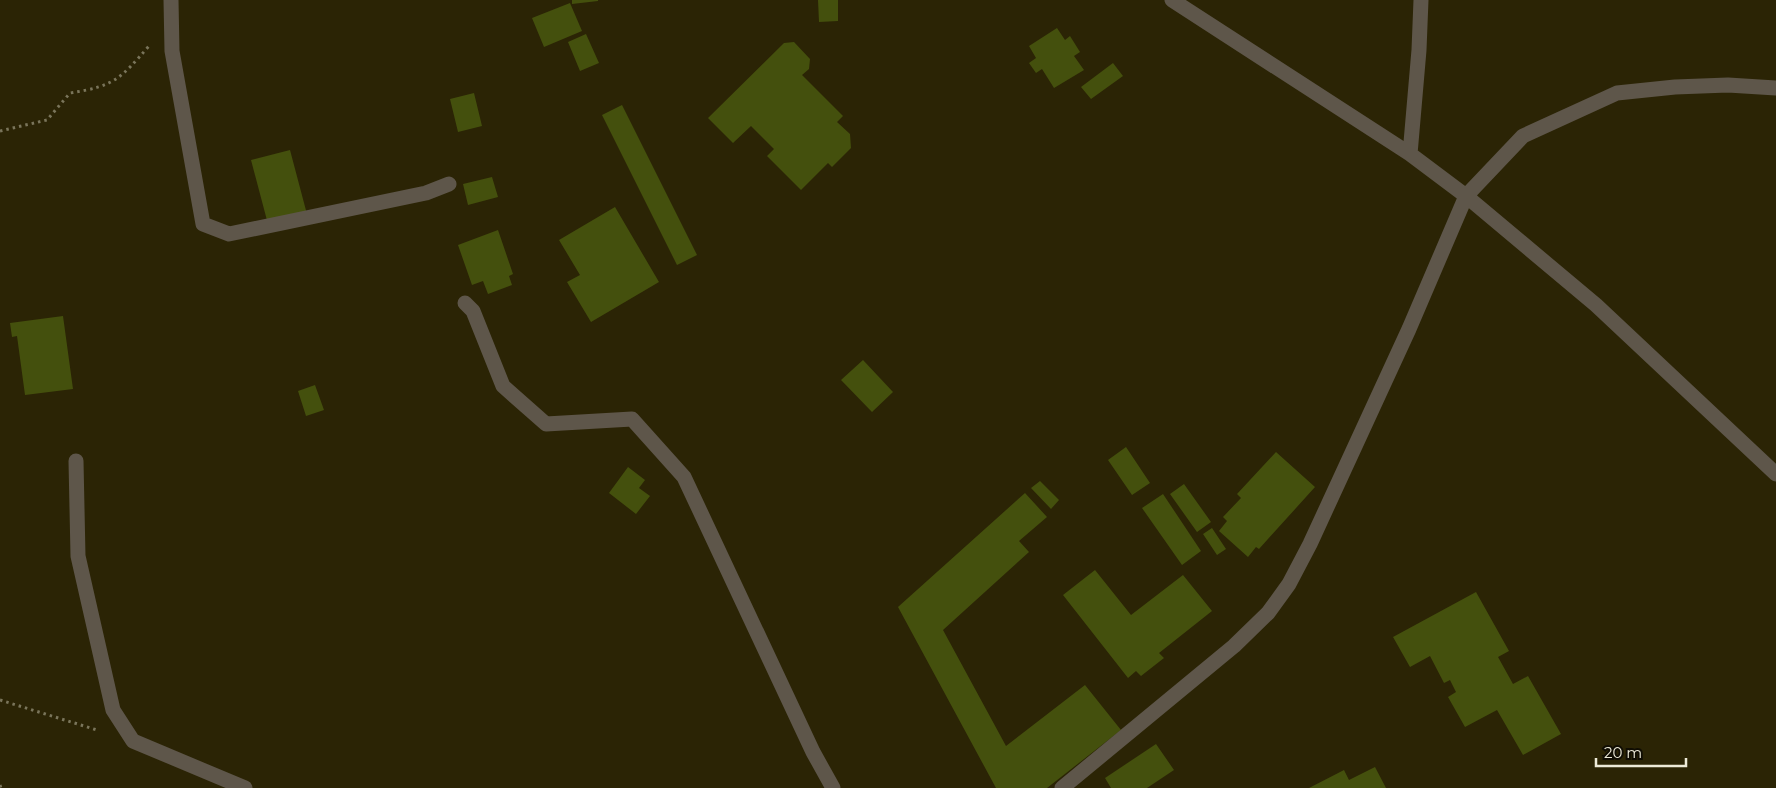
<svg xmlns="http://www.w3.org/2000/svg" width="1776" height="788" font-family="Montserrat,sans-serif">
<rect width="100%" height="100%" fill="#2b2405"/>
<path fill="#44500d" d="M 572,0 L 598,0 L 598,1 L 572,4 Z
M 818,0 L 838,0 L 838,21 L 819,22 Z
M 570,3 L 582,31 L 544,47 L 532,18 Z
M 1057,28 L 1065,40 L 1070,36 L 1080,52 L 1074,56 L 1084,70 L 1054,88 L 1042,69 L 1036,73 L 1029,63 L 1036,58 L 1029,46 Z
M 586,34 L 599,63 L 580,71 L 568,42 Z
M 794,42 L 810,59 L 809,69 L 802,75 L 843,116 L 837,122 L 850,134 L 851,148 L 832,167 L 828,163 L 801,190 L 767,156 L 774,149 L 751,126 L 733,143 L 708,118 L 784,43 Z
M 1113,63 L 1123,76 L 1091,99 L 1081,87 Z
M 474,93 L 482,126 L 458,132 L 450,99 Z
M 622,105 L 697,255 L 677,265 L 602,115 Z
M 290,150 L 308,218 L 269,228 L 251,160 Z
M 492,177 L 498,197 L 468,205 L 463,184 Z
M 615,207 L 659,282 L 591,322 L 567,282 L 580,275 L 559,240 Z
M 498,230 L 513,274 L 509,276 L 512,285 L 488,294 L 483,281 L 472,285 L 458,245 Z
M 63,316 L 73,389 L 25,395 L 17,336 L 12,337 L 10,323 Z
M 863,360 L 893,392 L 872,412 L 841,380 Z
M 315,385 L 324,410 L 306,416 L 298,391 Z
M 1126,447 L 1150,483 L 1132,495 L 1108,460 Z
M 1276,452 L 1315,487 L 1259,549 L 1256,547 L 1248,557 L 1219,531 L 1227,521 L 1223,517 L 1241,498 L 1237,494 Z
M 628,467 L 645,480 L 639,488 L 650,496 L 636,514 L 609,493 Z
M 1040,481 L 1059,500 L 1051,509 L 1031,488 Z
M 1184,484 L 1211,522 L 1197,532 L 1170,494 Z
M 1025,493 L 1047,517 L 1019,541 L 1029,552 L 943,630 L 1006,746 L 1085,685 L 1121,730 L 1047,788 L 996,788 L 898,607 Z
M 1163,494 L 1201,551 L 1182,565 L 1142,508 Z
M 1212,528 L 1226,549 L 1217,555 L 1203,534 Z
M 1095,570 L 1131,615 L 1183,575 L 1212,611 L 1159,653 L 1164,658 L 1141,676 L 1136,671 L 1128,678 L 1063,595 Z
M 1476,592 L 1509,651 L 1498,657 L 1513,684 L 1528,676 L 1561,734 L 1523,755 L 1497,710 L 1465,727 L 1448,697 L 1456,692 L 1450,680 L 1444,683 L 1430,656 L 1410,667 L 1393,637 Z
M 1156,744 L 1174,770 L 1147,788 L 1111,788 L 1105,778 Z
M 1375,767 L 1386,788 L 1309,788 L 1344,770 L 1349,780 Z"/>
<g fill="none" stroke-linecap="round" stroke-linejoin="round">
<path stroke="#7a755b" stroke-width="3" stroke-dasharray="2.5 4" stroke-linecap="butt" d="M 0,131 L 47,120 L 70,93 C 115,86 120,79 149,46
M 0,700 L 97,730
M 0,785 L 1,788"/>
<path stroke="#5e564a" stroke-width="15" d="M 171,0 L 172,51 L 203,224 L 229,234 L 426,193 L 449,184
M 1172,0 L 1410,154 L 1466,196 L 1596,305 L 1776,474
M 1410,154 L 1419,50 L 1421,0
M 465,303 L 473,311 L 503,386 L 546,424 L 632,419 L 684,477 L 813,752 L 833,788
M 76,461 L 78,556 L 113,710 L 133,741 L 245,788
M 1062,788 L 1234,646 L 1268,613 L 1289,584 L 1310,544 L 1409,329 L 1466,196 L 1523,136 L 1617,93 L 1675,87 L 1728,85 L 1776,88"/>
</g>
<path d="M1596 758v8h90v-8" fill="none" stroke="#edead8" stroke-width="2.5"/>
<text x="1604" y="758" font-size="15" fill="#edead8" stroke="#100d03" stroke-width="4" paint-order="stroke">20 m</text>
</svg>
